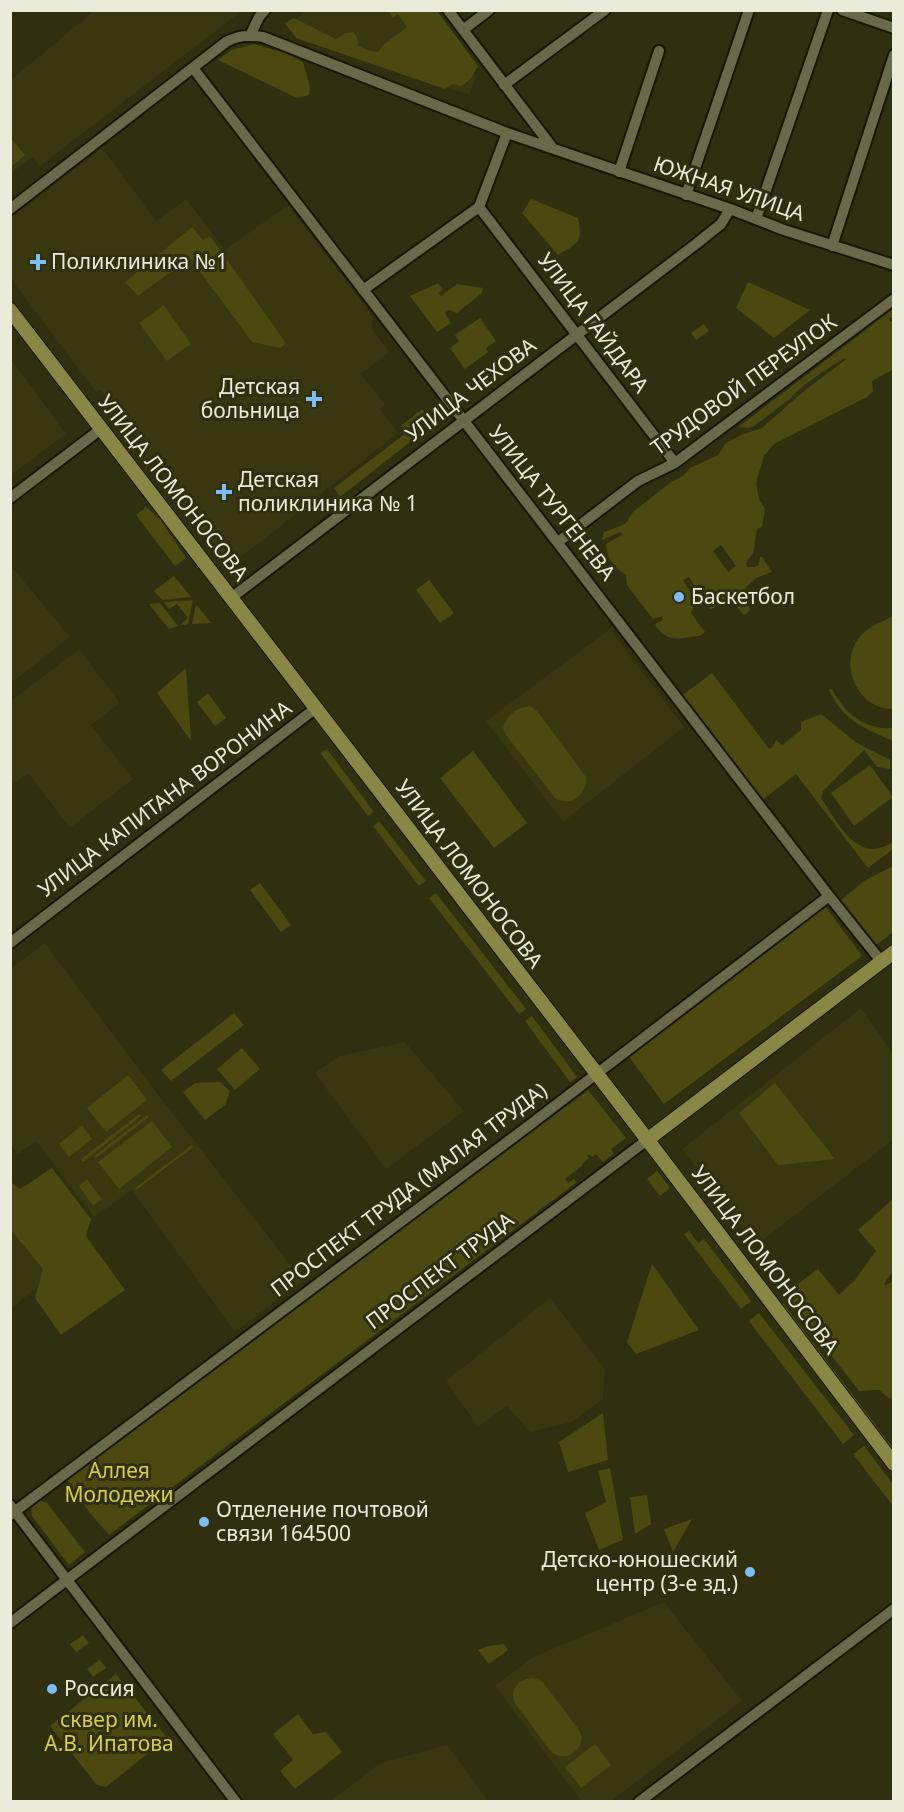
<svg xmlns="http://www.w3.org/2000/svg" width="904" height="1812" font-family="'Noto Sans',sans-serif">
<rect width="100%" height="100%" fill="#302f10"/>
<path fill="#383710" d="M 238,10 L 239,13 L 40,166 L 32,157 L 11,174 L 11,80 L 94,11 Z
M 304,11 L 428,11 L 476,75 L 469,95 L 294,31 L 292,25 Z
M 102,148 L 156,221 L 186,199 L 225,250 L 288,205 L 372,315 L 372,329 L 389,352 L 361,374 L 385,405 L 380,409 L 398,433 L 249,551 L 228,563 L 143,454 L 146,450 L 100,389 L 96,392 L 11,279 L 11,217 Z
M 11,359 L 66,434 L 11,475 Z
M 13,568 L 70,637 L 11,683 L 10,570 Z
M 610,629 L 684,727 L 563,822 L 486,721 Z
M 79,649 L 120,703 L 91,725 L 133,779 L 70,828 L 28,773 L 11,786 L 10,702 Z
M 45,943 L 150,1084 L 303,1281 L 235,1332 L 132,1190 L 94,1217 L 36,1141 L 18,1154 L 10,1144 L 10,969 Z
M 861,1008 L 893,1053 L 893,1140 L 756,1245 L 682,1149 Z
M 405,1042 L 464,1111 L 386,1169 L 315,1073 L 339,1056 Z
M 10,1223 L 48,1270 L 41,1284 L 11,1309 Z
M 550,1298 L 605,1369 L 603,1399 L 572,1422 L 530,1432 L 507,1406 L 478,1427 L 446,1381 Z
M 664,1602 L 742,1701 L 611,1801 L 581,1801 L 495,1686 L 531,1658 Z
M 447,1745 L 487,1799 L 485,1801 L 331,1801 L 380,1763 Z"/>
<path fill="#4b4910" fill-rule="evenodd" d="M 388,11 L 437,11 L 478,66 L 471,78 L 462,86 L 453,84 L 445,89 L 296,38 L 285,23 L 294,18 L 336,39 L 346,33 L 353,32 L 357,37 L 358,46 L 370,51 L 378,52 L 383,45 L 407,27 L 398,14 L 393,18 Z
M 254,44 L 285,53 L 303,62 L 310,87 L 309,95 L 297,98 L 218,60 L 232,50 Z
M 10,137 L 25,155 L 12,166 L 11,164 Z
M 531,199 L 578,218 C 583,243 578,243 558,255 L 522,213 Z
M 192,227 L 203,240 L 210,236 L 286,343 L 280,348 L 252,342 L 190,258 L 138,296 L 125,282 Z
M 748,282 L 810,310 L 774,338 L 736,308 Z
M 438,283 L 443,289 L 439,293 L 441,296 L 457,284 L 483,288 L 482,293 L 457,313 L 449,310 L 445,313 L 451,323 L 437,332 L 410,296 Z
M 893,303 L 893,317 L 889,318 L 890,321 L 893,321 L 893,372 L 892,370 L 872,381 L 873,391 L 867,397 L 774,444 L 764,456 L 756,483 L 759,499 L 765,509 L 762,527 L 757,529 L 753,553 L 746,563 L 747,567 L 754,567 L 759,565 L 760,557 L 762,557 L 772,572 L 756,578 L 746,587 L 745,596 L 750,610 L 744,615 L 729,599 L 714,608 L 710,609 L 689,577 L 683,580 L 693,596 L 700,601 L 693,608 L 691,613 L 705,632 C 701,636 698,636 692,637 C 676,640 663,640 655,624 L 662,620 L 663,616 L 653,619 L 627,585 L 626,575 C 615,568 606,558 606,544 L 623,534 L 620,532 L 602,540 L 604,532 L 625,524 L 633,512 L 671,482 L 683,476 L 690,468 L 718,455 L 726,443 L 741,435 L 762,428 L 804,391 L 845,360 L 846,358 C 837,361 794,391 791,398 L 754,426 L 749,428 L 738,427 L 893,309 L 892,304 ZM 721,545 L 736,566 L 728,572 L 713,551 Z
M 164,305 L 191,344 L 167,361 L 139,323 Z
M 480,318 L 496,341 L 486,348 L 488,352 L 465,369 L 450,348 L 459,341 L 455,335 Z
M 704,324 L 709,331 L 696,340 L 691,333 Z
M 422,409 L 433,424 L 340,497 L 334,488 L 406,433 L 401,426 Z
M 146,507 L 160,519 L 186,558 L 175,566 L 136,515 Z
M 174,576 L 191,597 L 162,600 L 154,591 Z
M 429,580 L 454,613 L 440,623 L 416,590 Z
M 193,600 L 188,624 L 183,625 L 181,624 L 188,618 L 177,604 L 169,609 L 164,602 Z
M 160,603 L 178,626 L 169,629 L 149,604 Z
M 196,604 L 211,623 L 192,624 Z
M 893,616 L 894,709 C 860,710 840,670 856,642 C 864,628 880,623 893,616 Z
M 186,668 L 191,741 L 157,693 Z
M 712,673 L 769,749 L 773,747 L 776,740 L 782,745 L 801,730 L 801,722 L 821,714 L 857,743 L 890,760 L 890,769 L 877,767 L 864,750 L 823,791 L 821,798 C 839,824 857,865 893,842 L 893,849 L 868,868 L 796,774 L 761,801 L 683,695 Z
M 832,689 C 844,713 865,730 893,728 L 893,741 C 864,728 843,721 829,690 Z
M 208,693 L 226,718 L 215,726 L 197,702 Z
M 530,706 L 538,712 L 586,777 C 586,794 574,807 556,799 L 506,735 L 503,728 C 508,714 516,708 530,706 Z
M 327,749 L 374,812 L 368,816 L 320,753 Z
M 473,751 L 527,823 L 494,848 L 440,778 Z
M 870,765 L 893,797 L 854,826 L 831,793 Z
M 379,821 L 426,881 L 419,886 L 373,826 Z
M 893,866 L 893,932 L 875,946 L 840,901 L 864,881 Z
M 260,883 L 291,925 L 281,932 L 250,890 Z
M 436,893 L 526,1009 L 519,1014 L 429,898 Z
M 825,906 L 862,956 L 664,1104 L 627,1054 Z
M 234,1013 L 244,1025 L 171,1081 L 161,1070 Z
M 532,1016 L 577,1077 L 570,1082 L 525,1021 Z
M 242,1048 L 260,1069 L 235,1090 L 217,1069 Z
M 128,1075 L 147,1100 L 106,1132 L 87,1108 Z
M 220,1082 L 230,1091 L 225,1105 L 205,1120 L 183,1092 L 195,1083 Z
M 775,1083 L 835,1159 L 778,1165 L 739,1113 Z
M 588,1090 L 626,1138 L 611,1149 L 614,1154 L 603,1162 L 596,1154 L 592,1157 L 589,1154 L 587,1156 L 589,1158 L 582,1164 L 583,1165 L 565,1179 L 568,1183 L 574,1179 L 577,1182 L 109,1535 L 89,1512 L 66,1478 Z
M 139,1114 L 141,1116 L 83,1162 L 81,1159 Z
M 147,1115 L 149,1117 L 95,1159 L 94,1156 Z
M 152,1121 L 172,1147 L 119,1189 L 98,1162 Z
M 82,1125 L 92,1139 L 69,1157 L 59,1144 Z
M 192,1145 L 193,1147 L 136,1190 L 135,1188 Z
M 52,1168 L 91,1219 L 86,1236 L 125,1290 L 61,1335 L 35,1298 L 43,1269 L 11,1230 L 11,1183 L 12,1183 L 20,1189 Z
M 657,1171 L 670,1188 L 660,1196 L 647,1179 Z
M 87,1179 L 102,1199 L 93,1206 L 79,1186 Z
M 893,1199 L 893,1271 L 884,1284 L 886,1285 L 893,1281 L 894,1397 L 890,1399 L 879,1390 L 859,1391 L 784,1294 L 818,1269 L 839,1295 L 855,1280 L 876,1251 L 858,1230 Z
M 689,1231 L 698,1243 L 704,1239 L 751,1301 L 741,1309 L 684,1234 Z
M 652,1264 L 699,1330 L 636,1354 L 627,1342 Z
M 783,1303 L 893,1448 L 890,1451 L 780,1306 Z
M 759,1313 L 854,1435 L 843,1444 L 749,1321 Z
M 603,1413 L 608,1460 L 568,1472 L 559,1442 Z
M 864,1446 L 893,1484 L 893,1506 L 853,1454 Z
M 610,1468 L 623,1540 L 599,1550 L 585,1513 L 606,1502 L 598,1471 Z
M 647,1495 L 651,1524 L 635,1534 L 630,1497 Z
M 36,1501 L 42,1501 L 47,1503 L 85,1552 L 69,1565 L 32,1516 L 31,1506 Z
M 692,1519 L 673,1552 L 664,1529 Z
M 83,1635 L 89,1643 L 76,1652 L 70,1644 Z
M 504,1644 L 508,1650 L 489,1664 L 478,1650 L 488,1646 Z
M 100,1660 L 106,1668 L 93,1677 L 87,1669 Z
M 116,1674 L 167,1738 L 106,1787 L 97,1785 L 50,1726 Z
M 533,1678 L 542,1681 L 579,1730 L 582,1738 L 580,1746 C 573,1756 563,1759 552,1753 L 514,1702 C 510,1688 519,1679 533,1678 Z
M 298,1714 L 313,1734 L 326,1732 L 342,1752 L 295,1789 L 280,1771 L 293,1760 L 273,1734 Z
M 595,1744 L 611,1765 L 581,1788 L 565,1767 Z"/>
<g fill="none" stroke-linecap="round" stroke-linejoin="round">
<g stroke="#181600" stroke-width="14">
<path id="minor" d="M 448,10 L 552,147
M 842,10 L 894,28
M 463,30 L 489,10
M 250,36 L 259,17 L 265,10
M 193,68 L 829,896 L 881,961
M 504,85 L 605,10
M 619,172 L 659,51
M 686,195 L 749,10
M 479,207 L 675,463
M 10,209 L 226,42 C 239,35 248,35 263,37 L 507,133 L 730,209 L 784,230 L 894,265
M 756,219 L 828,10
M 832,246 L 894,55
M 363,290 L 479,207 L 507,133
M 10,498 L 101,429
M 558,542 L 638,481 L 675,463 L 894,299
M 231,598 L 696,244 L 721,224 L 730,209
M 10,943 L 316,708
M 10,1505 L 236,1802
M 10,1515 L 531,1124 L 829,896
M 10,1623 L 647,1140
M 639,1802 L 894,1609"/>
</g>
<g stroke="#181600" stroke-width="16">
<path id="major" d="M 10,310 L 640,1130 L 894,1464
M 647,1140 L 894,952"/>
</g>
<use href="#minor" stroke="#6a6a4a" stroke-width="10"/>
<use href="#major" stroke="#898745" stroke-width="14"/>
</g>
<g fill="#7dbef9" stroke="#302f10" stroke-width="2">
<path d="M35 253h6v6h6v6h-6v6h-6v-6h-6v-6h6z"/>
<path d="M311 390h6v6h6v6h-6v6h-6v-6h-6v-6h6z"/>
<path d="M221 483h6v6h6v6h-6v6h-6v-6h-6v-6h6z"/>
<circle cx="679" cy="597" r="6"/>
<circle cx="204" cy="1522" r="6"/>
<circle cx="750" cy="1572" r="6"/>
<circle cx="52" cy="1689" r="6"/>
</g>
<g text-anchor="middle" stroke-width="6" stroke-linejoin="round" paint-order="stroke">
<g font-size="21" fill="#ebebd9" stroke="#302f10">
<text transform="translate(729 189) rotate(19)" y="7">ЮЖНАЯ УЛИЦА</text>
<text transform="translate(593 323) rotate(53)" y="7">УЛИЦА ГАЙДАРА</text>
<text transform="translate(744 385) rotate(-36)" y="7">ТРУДОВОЙ ПЕРЕУЛОК</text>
<text transform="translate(471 390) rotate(-37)" y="7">УЛИЦА ЧЕХОВА</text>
<text transform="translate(173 488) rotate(52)" y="7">УЛИЦА ЛОМОНОСОВА</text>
<text transform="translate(552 503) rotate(52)" y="7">УЛИЦА ТУРГЕНЕВА</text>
<text transform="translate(165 799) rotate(-37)" y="7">УЛИЦА КАПИТАНА ВОРОНИНА</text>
<text transform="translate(469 874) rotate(53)" y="7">УЛИЦА ЛОМОНОСОВА</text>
<text transform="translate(409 1190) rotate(-37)" y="7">ПРОСПЕКТ ТРУДА (МАЛАЯ ТРУДА)</text>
<text transform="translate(765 1260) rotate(53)" y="7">УЛИЦА ЛОМОНОСОВА</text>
<text transform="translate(440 1271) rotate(-37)" y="7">ПРОСПЕКТ ТРУДА</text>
</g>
<g font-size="21" fill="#ebebd9" stroke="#302f10" text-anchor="start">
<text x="51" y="269">Поликлиника №1</text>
<text x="300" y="394" text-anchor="end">Детская<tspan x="300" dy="24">больница</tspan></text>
<text x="238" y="487">Детская<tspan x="238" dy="24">поликлиника № 1</tspan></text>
<text x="691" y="604">Баскетбол</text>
<text x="216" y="1517">Отделение почтовой<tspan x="216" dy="24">связи 164500</tspan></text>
<text x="738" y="1567" text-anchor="end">Детско-юношеский<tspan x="738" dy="24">центр (3-е зд.)</tspan></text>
<text x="64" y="1696">Россия</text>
</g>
<g font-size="21" fill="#d4cf46" stroke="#302f10">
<text x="119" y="1478">Аллея<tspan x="119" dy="24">Молодежи</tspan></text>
<text x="109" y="1727">сквер им.<tspan x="109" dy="24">А.В. Ипатова</tspan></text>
</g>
</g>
<rect width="904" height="1812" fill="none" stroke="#ebebd9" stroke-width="24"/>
</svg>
